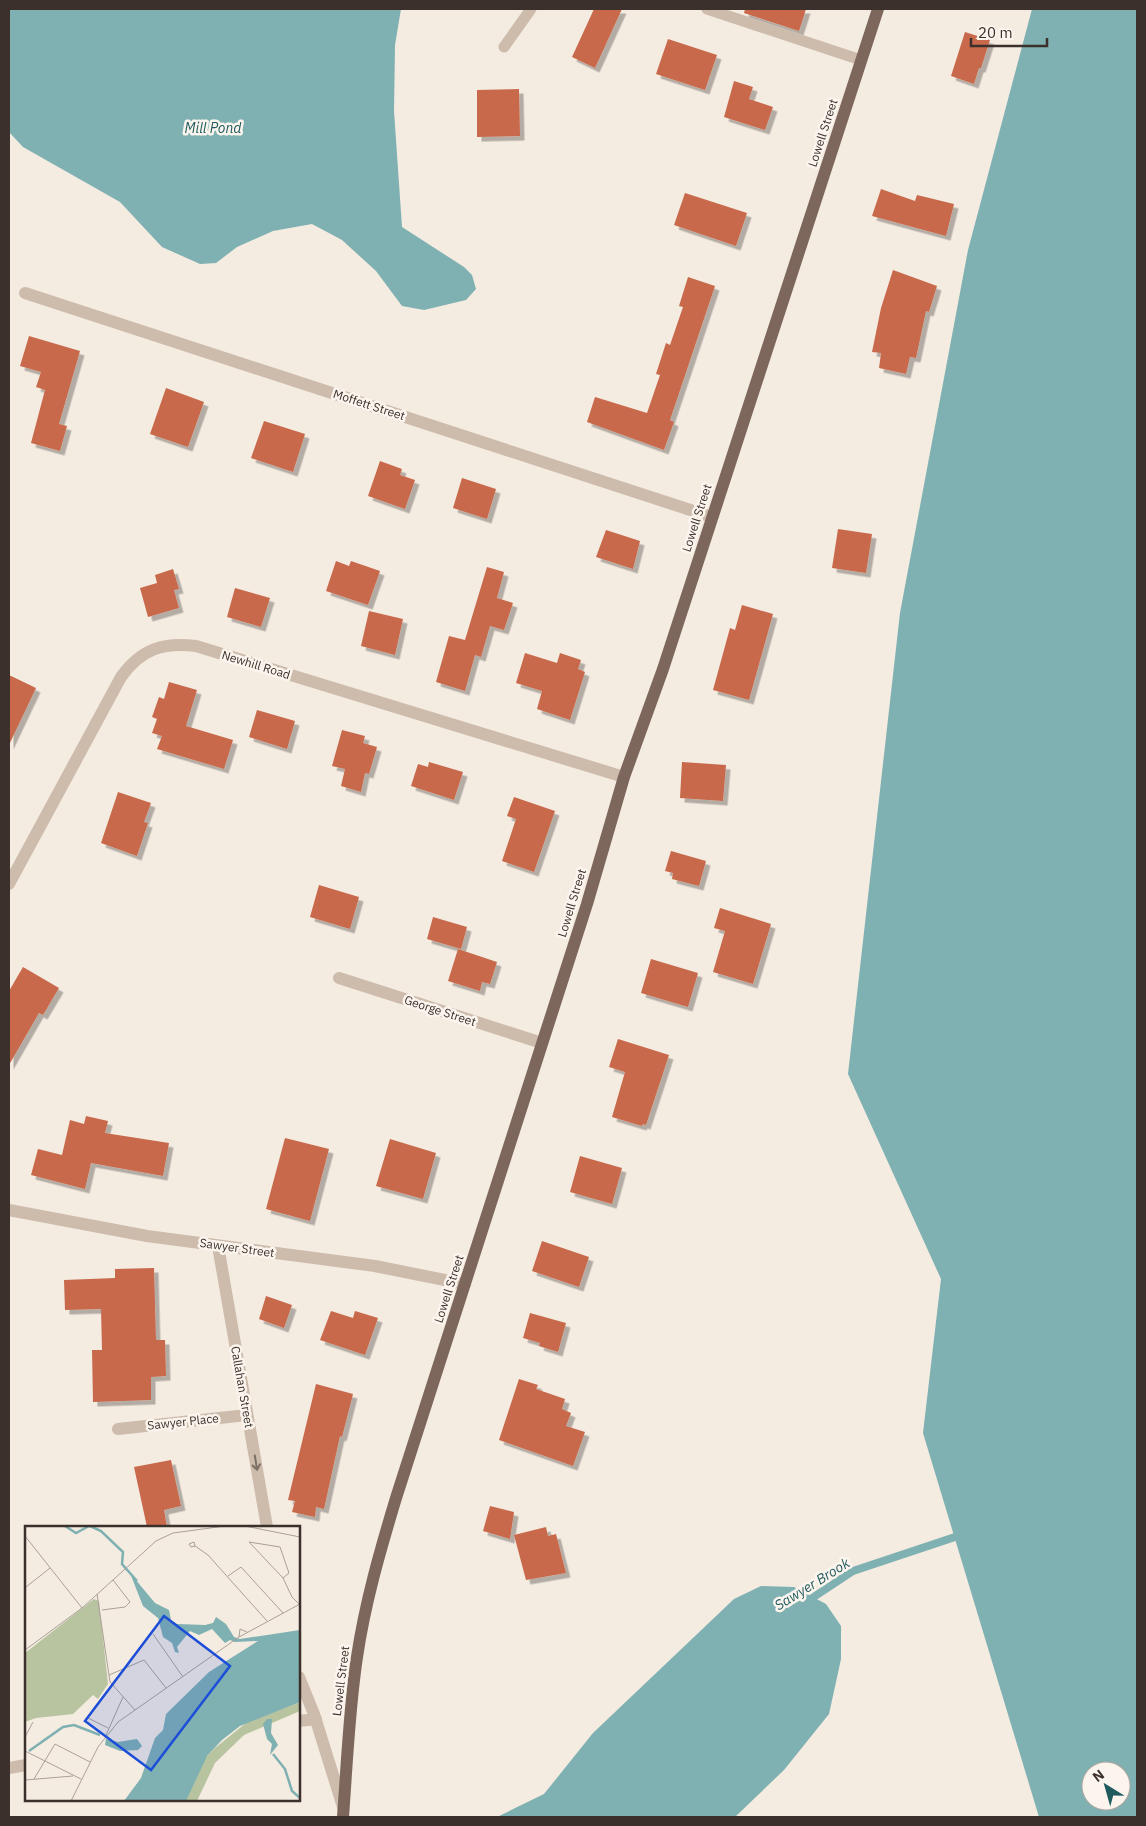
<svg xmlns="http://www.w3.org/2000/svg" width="1146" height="1826" font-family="'IBM Plex Sans',sans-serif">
<defs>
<filter id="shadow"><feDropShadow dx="4.5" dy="4.5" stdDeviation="0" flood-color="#0004"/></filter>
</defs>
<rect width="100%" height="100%" fill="#f4ebe1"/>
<path fill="#7fb0b2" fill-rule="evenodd" d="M 9,9 L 401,9 L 395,45 L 394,111 L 402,227 L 464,267 L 472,275 L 476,289 L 466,300 L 424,310 L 402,306 L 376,271 L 342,240 L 312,224 L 273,231 L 237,247 L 216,263 L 200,264 L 162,247 L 120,202 L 23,147 L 9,132 Z
M 1032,9 L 1137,9 L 1137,1817 L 1039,1817 L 923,1433 L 941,1279 L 848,1074 L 900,613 L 968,250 ZM 1091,1771 L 1121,1771 L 1121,1801 L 1091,1801 Z
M 761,1586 L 794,1587 L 826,1604 L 841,1626 L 841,1659 L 829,1714 L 784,1770 L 735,1817 L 497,1817 L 544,1794 L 593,1733 L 734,1599 Z"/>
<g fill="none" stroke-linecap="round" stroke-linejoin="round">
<path stroke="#7fb0b2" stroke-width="8" d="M 806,1602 L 853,1571 L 964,1534"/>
</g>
<path fill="#c8694b" filter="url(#shadow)" d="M 594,9 L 622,9 L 595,68 L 572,57 Z
M 745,9 L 806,9 L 799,31 L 744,13 Z
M 965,32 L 990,40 L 981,68 L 979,68 L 974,84 L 951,76 Z
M 668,39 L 717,55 L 705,90 L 656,74 Z
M 734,81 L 753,87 L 749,99 L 773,107 L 765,130 L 724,117 Z
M 519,89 L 520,136 L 477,137 L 477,90 Z
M 881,189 L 915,201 L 917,195 L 954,204 L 946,236 L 872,216 Z
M 685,193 L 747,213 L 736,246 L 674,225 Z
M 893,270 L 937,286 L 929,312 L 926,311 L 916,358 L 910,357 L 906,374 L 879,368 L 881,353 L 872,352 L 881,308 Z
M 688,277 L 715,286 L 670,420 L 674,422 L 664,450 L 587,422 L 595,397 L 647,413 L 660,375 L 656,374 L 666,343 L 670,345 L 683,307 L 679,306 Z
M 29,336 L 80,351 L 59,424 L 67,426 L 60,451 L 31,443 L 45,390 L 36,387 L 41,372 L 20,366 Z
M 166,388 L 204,402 L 188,447 L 150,434 Z
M 264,421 L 305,434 L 293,472 L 251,458 Z
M 380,461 L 402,469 L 400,475 L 415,480 L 405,509 L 368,496 Z
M 462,478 L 496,489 L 487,519 L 453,508 Z
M 838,529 L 872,534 L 866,573 L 832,568 Z
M 606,530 L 640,541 L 633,569 L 596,557 Z
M 336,561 L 349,566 L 351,561 L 380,571 L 368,605 L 326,591 Z
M 487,567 L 504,572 L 497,598 L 513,603 L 504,630 L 490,626 L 481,657 L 475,655 L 465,691 L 436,682 L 449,636 L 465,640 Z
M 173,569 L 179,589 L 174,590 L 179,608 L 148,617 L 140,588 L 157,583 L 155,575 Z
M 235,588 L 270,598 L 261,627 L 227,617 Z
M 742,605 L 773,614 L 749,700 L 713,690 L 730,628 L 735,630 Z
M 369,611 L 403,619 L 395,655 L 361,646 Z
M 525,653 L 557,663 L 560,653 L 581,660 L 578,669 L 585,672 L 570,720 L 537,709 L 542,691 L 516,683 Z
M 9,675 L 36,688 L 9,745 Z
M 169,682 L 197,690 L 186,726 L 233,740 L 224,769 L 157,749 L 162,736 L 152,733 L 157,719 L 152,717 L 159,697 L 164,699 Z
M 257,710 L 295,721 L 287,749 L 249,737 Z
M 342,730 L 365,736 L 363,743 L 377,747 L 369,774 L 365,773 L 361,792 L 341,786 L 345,769 L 332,766 Z
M 429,762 L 463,772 L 454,800 L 411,786 L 418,764 L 428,767 Z
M 682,762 L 726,765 L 723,801 L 680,798 Z
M 118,792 L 151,803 L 144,822 L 148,823 L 137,856 L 101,843 Z
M 514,797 L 555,811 L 534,872 L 502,861 L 516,819 L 507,816 Z
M 671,851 L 706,861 L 699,886 L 672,879 L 673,873 L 665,871 Z
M 319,885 L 359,897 L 350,929 L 310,917 Z
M 720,908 L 771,924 L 753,984 L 713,972 L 725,931 L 714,928 Z
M 433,917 L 467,927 L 461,949 L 427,939 Z
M 458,949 L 497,962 L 490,984 L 482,982 L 480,991 L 448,981 Z
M 651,959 L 698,973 L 688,1007 L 641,993 Z
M 23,967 L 59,988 L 43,1015 L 39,1013 L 9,1065 L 9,991 Z
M 618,1039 L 669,1055 L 646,1125 L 643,1124 L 642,1126 L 612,1117 L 625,1072 L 609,1067 Z
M 86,1116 L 108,1121 L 105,1133 L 169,1143 L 163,1176 L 91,1163 L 85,1189 L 31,1175 L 38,1149 L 62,1155 L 70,1120 L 84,1124 Z
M 285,1138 L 329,1149 L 310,1221 L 266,1209 Z
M 390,1139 L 436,1153 L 423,1199 L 376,1186 Z
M 580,1156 L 622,1168 L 612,1204 L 570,1192 Z
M 542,1241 L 589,1257 L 579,1287 L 532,1271 Z
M 154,1268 L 156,1340 L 165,1340 L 166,1376 L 151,1377 L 151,1400 L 93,1402 L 92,1350 L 102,1350 L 101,1309 L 65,1310 L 64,1280 L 115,1278 L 115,1269 Z
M 266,1296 L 292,1305 L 284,1328 L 259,1319 Z
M 331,1311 L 353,1318 L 355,1311 L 378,1318 L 365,1355 L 320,1340 Z
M 530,1313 L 566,1323 L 558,1352 L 539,1346 L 540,1343 L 523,1338 Z
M 519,1379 L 538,1385 L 536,1389 L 565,1399 L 562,1409 L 571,1413 L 566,1426 L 585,1432 L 573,1466 L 499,1440 Z
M 316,1384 L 353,1394 L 342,1437 L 340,1436 L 324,1509 L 316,1507 L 315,1517 L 292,1512 L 295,1501 L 288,1500 Z
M 171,1460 L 181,1506 L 164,1510 L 167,1527 L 147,1527 L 134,1467 Z
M 490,1506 L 514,1512 L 510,1539 L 483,1531 Z
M 546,1527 L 548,1536 L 556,1534 L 566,1573 L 526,1580 L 514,1535 Z"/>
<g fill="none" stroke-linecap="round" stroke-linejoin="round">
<path stroke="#cdbbac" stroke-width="11" d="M 707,9 L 861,60
M 504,47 L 531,9"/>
<path stroke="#cdbbac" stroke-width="12" d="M 25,293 L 712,517
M 9,884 L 121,677 C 141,649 163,642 196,646 L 624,777
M 339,978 L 542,1043
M 9,1210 L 147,1236 L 375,1266 L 465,1284
M 218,1246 L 267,1527
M 118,1429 L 247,1415
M 299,1677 L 314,1714 L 343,1807
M 299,1721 L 316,1719
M 9,1768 L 26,1765"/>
<path stroke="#7d675c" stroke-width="12" d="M 343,1817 C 347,1764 349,1710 357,1657 C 365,1603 380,1551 396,1498 L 587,904 L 624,777 L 663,669 L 878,9"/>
</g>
<defs><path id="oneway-shaft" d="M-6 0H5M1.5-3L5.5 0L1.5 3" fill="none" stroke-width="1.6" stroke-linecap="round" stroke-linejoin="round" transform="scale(1.25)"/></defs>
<use stroke="#7d6f65" href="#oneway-shaft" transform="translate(256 1463) rotate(81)"/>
<g text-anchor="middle" stroke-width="5" stroke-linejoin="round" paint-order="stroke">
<g font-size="12" fill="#3b302b" stroke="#fbf5ee">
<text transform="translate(823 133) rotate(-72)" y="4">Lowell Street</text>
<text transform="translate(369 405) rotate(18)" y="4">Moffett Street</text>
<text transform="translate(697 518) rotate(-72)" y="4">Lowell Street</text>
<text transform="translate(256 665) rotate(17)" y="4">Newhill Road</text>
<text transform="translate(572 903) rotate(-73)" y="4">Lowell Street</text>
<text transform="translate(440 1011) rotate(18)" y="4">George Street</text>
<text transform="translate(237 1248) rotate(8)" y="4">Sawyer Street</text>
<text transform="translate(449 1289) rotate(-72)" y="4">Lowell Street</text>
<text transform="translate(242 1387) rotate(80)" y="4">Callahan Street</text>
<text transform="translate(183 1422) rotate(-6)" y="4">Sawyer Place</text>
<text transform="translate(341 1681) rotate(-83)" y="4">Lowell Street</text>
</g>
<g font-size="14" font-style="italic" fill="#1f5a5e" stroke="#fbf5ee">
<text x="213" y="133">Mill Pond</text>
<text transform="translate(812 1584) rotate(-32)" y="5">Sawyer Brook</text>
</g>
</g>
<g transform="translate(25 1526)">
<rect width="275" height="275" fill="#f4ebe1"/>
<path d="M 69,73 L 74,75 L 83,158 L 73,173 L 68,169 L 48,188 L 11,192 L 0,196 L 0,127 ZM 275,176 L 275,185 L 219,209 L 190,237 L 172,275 L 155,275 L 172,240 L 190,222 L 221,197 Z" fill="#b8c4a0"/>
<path d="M 105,47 L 130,77 L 144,84 L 146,94 L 152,98 L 180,99 L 188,97 L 191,91 L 201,98 L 209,111 L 215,113 L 275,104 L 275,176 L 215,200 L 197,214 L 182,230 L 161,275 L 99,275 L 116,252 L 130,212 L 138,204 L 141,188 L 184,146 L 233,115 L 210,116 L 205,114 L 200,117 L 187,103 L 174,109 L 165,105 L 152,121 L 154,127 L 150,126 L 147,117 L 138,111 L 133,92 L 118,80 ZM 242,193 L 247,193 L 246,207 L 253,219 L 245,229 L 247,218 L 242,213 L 238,198 ZM 81,213 L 93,216 L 112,213 L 117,220 L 113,224 L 95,225 L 80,219 Z" fill="#7fb0b2"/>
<path fill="none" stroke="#7fb0b2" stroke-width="2.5" d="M 40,0 L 51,7 L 64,0M 65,0 L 76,5 L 98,26 L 97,38 L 112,55M 4,225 L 38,201 L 49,199 L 75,209M 248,228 L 260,243 L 267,265 L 275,272"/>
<path fill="none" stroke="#aaa098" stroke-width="1" d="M 220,0 L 275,11M 0,10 L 57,82M 170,20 L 169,16 L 164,18 L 166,21 L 170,20 L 183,29 L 242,95M 203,50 L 216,41 L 258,87M 258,52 L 224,16 L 255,21 L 264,47 L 258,52 L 267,71 L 274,78M 1,61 L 25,42M 72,68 L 85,156 L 110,184M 77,84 L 100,81 L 105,76 L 88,54M 128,108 L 158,151M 214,111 L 215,103 L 222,106M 0,124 L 57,82 L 131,15 L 148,7 L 200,0M 84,149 L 119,134 L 141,162M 63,192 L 83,202M 81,209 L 98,171M 0,211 L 8,196M 0,225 L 56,253M 9,253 L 30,218 L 65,236M 0,254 L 48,250M 46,275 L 73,221 L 93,196 L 214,111 L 275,78"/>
<path fill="#1d4ed8" fill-opacity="0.15" stroke="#1d4ed8" stroke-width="2.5" d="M 139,90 L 205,140 L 126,244 L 60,195 Z"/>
<rect width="275" height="275" fill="none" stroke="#3b302b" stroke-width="2.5"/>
</g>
<rect width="1146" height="1826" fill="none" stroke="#3b302b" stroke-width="20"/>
<g transform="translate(1106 1786) rotate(323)"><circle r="24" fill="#fbf5ee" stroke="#aea6a0"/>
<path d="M0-4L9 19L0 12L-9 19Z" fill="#1f5a5e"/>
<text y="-8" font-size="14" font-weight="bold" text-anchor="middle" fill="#3b302b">N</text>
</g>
<path d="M971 38v8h76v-8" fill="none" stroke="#3b302b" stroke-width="2.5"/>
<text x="978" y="38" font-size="15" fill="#3b302b" stroke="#fbf5ee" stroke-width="4" paint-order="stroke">20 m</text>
</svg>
